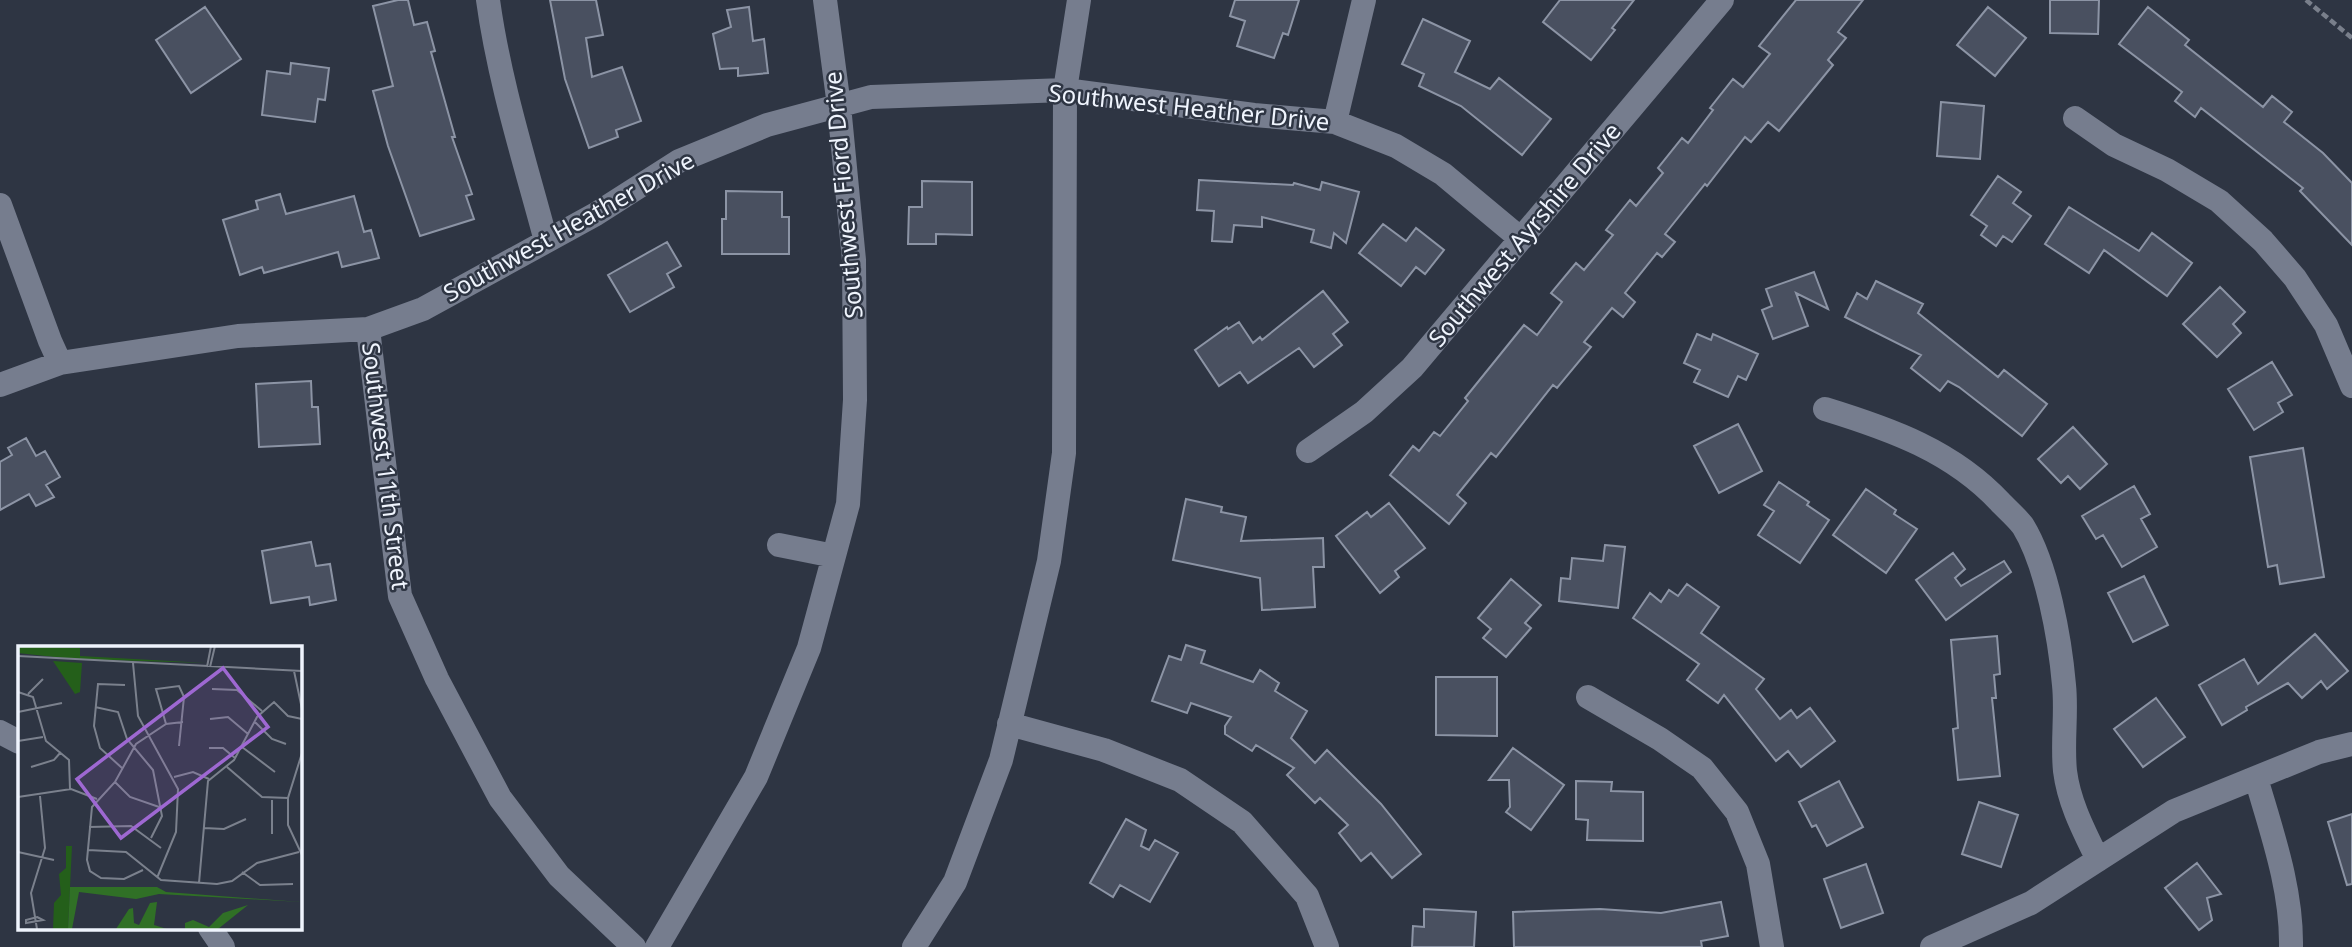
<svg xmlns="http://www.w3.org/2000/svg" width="2352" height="947" font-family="'Noto Sans',sans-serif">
<rect width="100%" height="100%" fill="#2e3543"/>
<path fill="#495060" stroke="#8c94a5" stroke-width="2" d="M 398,0 L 408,0 L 414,25 L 427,22 L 435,51 L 431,52 L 455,137 L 452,137 L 472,194 L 466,196 L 474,219 L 420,236 L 388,146 L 373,91 L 393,86 L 373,6 Z
M 550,0 L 596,0 L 603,35 L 586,38 L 592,77 L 622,67 L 641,121 L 616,130 L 618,137 L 589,148 L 565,79 Z
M 1235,0 L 1299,0 L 1288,35 L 1283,33 L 1274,58 L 1237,46 L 1245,21 L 1230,16 Z
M 1560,0 L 1634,0 L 1612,28 L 1615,30 L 1591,60 L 1543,22 Z
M 1796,0 L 1863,0 L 1838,32 L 1846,38 L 1828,60 L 1833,65 L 1779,131 L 1768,122 L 1751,142 L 1745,137 L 1707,186 L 1705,184 L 1665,234 L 1675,242 L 1662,257 L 1657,253 L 1625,293 L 1635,302 L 1623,317 L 1612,308 L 1584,342 L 1591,347 L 1557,388 L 1553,385 L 1496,457 L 1491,453 L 1457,495 L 1466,503 L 1449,524 L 1390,475 L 1413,446 L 1419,451 L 1434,432 L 1440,436 L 1468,401 L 1465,398 L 1524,325 L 1537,335 L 1562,302 L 1551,293 L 1576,263 L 1584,270 L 1613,235 L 1606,230 L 1630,200 L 1636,206 L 1663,173 L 1658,168 L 1682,138 L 1688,143 L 1713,110 L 1710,108 L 1733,79 L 1743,87 L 1770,54 L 1759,46 Z
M 2050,0 L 2099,0 L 2098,34 L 2050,33 Z
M 205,7 L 241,59 L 191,93 L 156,40 Z
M 749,7 L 753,41 L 764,39 L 768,73 L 738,76 L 738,68 L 720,69 L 713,34 L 731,27 L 727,10 Z
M 1988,7 L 2026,38 L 1995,76 L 1957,45 Z
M 2148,7 L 2189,40 L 2185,45 L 2263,107 L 2272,96 L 2292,112 L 2284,122 L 2323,153 L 2352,183 L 2352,245 L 2300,191 L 2303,188 L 2201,108 L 2195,117 L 2175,101 L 2182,92 L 2119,44 Z
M 1423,19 L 1470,41 L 1455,72 L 1490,89 L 1499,78 L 1551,119 L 1522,155 L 1461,106 L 1419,86 L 1424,74 L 1402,64 Z
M 291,63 L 329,68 L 325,100 L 318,99 L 315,122 L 262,115 L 267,71 L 290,74 Z
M 1941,102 L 1984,106 L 1980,159 L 1937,156 Z
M 1998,176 L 2021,192 L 2013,203 L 2031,216 L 2012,242 L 2003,236 L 1996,246 L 1981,235 L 1987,226 L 1971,215 Z
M 1199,180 L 1293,185 L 1294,183 L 1320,190 L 1322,182 L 1359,192 L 1346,243 L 1334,233 L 1331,248 L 1311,242 L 1314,230 L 1262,217 L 1262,227 L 1234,225 L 1232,242 L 1212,241 L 1214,211 L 1197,210 Z
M 922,181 L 972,182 L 972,235 L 936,234 L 936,244 L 908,244 L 909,207 L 922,207 Z
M 726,191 L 782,192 L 782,217 L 789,217 L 789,254 L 722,254 L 722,219 L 726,219 Z
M 280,194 L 286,214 L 354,196 L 364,232 L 371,230 L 379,258 L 342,267 L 338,252 L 264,273 L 262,267 L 240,275 L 223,220 L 258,209 L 256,201 Z
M 2069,207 L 2139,251 L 2152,233 L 2192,263 L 2167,296 L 2104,250 L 2089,273 L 2045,244 Z
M 1383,224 L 1406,241 L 1416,228 L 1444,250 L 1425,274 L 1416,267 L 1401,286 L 1359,253 Z
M 667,242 L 681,266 L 667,274 L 674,287 L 630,312 L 608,275 Z
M 1814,272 L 1828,309 L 1796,293 L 1808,326 L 1773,339 L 1762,310 L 1772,306 L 1766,289 Z
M 1876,281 L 1923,304 L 1918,313 L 1998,377 L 2004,370 L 2047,404 L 2022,436 L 1959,387 L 1948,381 L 1940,391 L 1911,368 L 1921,355 L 1845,317 L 1857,293 L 1867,299 Z
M 2220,287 L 2245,312 L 2233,324 L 2241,333 L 2217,357 L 2183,324 Z
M 1323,291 L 1348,322 L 1333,334 L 1342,345 L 1314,367 L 1299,348 L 1248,383 L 1240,372 L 1219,386 L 1195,350 L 1227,327 L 1228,329 L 1239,322 L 1253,343 L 1260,337 L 1262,340 Z
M 1697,334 L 1711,340 L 1713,334 L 1758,354 L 1746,380 L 1738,376 L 1728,397 L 1694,382 L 1700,370 L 1684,363 Z
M 2272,362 L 2292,395 L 2278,403 L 2283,412 L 2254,430 L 2228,389 Z
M 311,381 L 312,407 L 318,407 L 320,444 L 259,447 L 256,384 Z
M 1738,424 L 1762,471 L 1719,493 L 1694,446 Z
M 2073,427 L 2107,464 L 2080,489 L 2068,476 L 2061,483 L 2038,459 Z
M 26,438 L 36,456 L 45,451 L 60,477 L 46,485 L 54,497 L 36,506 L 29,494 L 0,510 L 0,462 L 12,455 L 8,448 Z
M 2303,448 L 2324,577 L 2280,584 L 2277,565 L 2268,567 L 2250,457 Z
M 1779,482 L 1809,502 L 1807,505 L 1829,520 L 1800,563 L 1758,535 L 1774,511 L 1764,505 Z
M 2134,486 L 2150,514 L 2141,519 L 2157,547 L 2122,567 L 2103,535 L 2096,539 L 2082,516 Z
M 1866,489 L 1896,510 L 1894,514 L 1917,529 L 1886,573 L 1833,535 Z
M 1186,499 L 1222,507 L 1221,512 L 1246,517 L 1241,541 L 1323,538 L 1324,567 L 1313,567 L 1315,607 L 1262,610 L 1260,578 L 1173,560 Z
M 1389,503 L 1425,548 L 1395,571 L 1399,577 L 1380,593 L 1336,536 L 1367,512 L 1371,517 Z
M 311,542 L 316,566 L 330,564 L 336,600 L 310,605 L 309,597 L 271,603 L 262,551 Z
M 1605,545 L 1625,547 L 1618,608 L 1559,601 L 1561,578 L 1570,579 L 1572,558 L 1603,561 Z
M 1953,553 L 1965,569 L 1955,578 L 1961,586 L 2004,561 L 2011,572 L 1946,620 L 1916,580 Z
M 2144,576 L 2168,625 L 2133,642 L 2108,593 Z
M 1511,579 L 1541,605 L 1525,623 L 1531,628 L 1506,657 L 1483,638 L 1491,629 L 1478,618 Z
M 1687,584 L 1719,607 L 1701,633 L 1764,679 L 1756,689 L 1780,719 L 1791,710 L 1797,718 L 1810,708 L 1835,741 L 1801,767 L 1788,751 L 1776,761 L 1724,695 L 1718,703 L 1687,680 L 1699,664 L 1633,618 L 1650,593 L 1661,602 L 1669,590 L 1678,596 Z
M 2315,634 L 2348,671 L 2327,689 L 2321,681 L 2302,698 L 2288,683 L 2246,707 L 2247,710 L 2222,725 L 2199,685 L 2244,659 L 2258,684 Z
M 1997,636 L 2000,674 L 1994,675 L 1996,698 L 1992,698 L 2000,776 L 1958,780 L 1953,729 L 1958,728 L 1951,640 Z
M 1186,645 L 1205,651 L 1201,663 L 1253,682 L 1260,670 L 1279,683 L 1275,691 L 1307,711 L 1291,738 L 1315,763 L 1327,750 L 1381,804 L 1421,854 L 1392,878 L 1371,853 L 1361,861 L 1339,833 L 1348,825 L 1320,798 L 1315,803 L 1287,775 L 1294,768 L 1256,745 L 1252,751 L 1225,734 L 1225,726 L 1231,717 L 1191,703 L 1187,713 L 1152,701 L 1169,656 L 1181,660 Z
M 1436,677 L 1497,677 L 1497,736 L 1436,735 Z
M 2156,698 L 2185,737 L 2143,767 L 2114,729 Z
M 1513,748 L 1564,785 L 1531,830 L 1506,812 L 1510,807 L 1509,780 L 1489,780 Z
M 1576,781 L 1612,782 L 1611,791 L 1643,792 L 1643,841 L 1587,840 L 1588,820 L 1576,819 Z
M 1839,781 L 1863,827 L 1827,846 L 1816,825 L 1812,827 L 1799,802 Z
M 1979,802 L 2018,815 L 2001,867 L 1962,854 Z
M 2352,814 L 2352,884 L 2347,885 L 2328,822 Z
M 1126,819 L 1146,830 L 1141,846 L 1149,850 L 1155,840 L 1178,853 L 1150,902 L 1120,885 L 1113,897 L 1090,883 Z
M 2197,863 L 2221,894 L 2207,898 L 2212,920 L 2199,930 L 2165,888 Z
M 1866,864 L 1883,913 L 1841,928 L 1824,879 Z
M 1721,902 L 1728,936 L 1701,941 L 1702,947 L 1514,947 L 1513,912 L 1600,909 L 1661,913 Z
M 1424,909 L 1476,912 L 1474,947 L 1412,947 L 1413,926 L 1424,927 Z"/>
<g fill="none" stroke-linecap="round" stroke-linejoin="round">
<path stroke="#797f8b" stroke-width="4.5" stroke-dasharray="7 3.5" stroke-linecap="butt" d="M 2306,0 L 2352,38"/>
<path stroke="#767d8e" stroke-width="24" d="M 488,0 C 499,81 525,162 546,241
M 2075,118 L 2114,145 L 2167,170 L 2219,201 L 2263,241 L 2295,278 L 2326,325 L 2352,386
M 1335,122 L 1364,0
M 0,205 L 50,341 L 60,363
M 368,329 L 400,596 L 437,679 L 500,798 L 559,876 L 634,947
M 0,385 L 60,363 L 238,336 L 368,329 L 423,309 L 596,214 L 679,161 L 767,125 L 871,97 L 1065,90 L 1254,115 L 1335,122 L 1396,146 L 1443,174 L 1521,239
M 1825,409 C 1890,429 1953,451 2001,503 C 2008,510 2017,518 2023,526 C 2047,565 2060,639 2064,685 C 2067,713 2062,742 2065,771 C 2069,803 2084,831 2098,860
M 1308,451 L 1364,412 L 1412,368 L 1722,0
M 779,545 L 834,556
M 1588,697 L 1660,739 L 1702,768 L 1737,812 L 1758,864 L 1772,947
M 1009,724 L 1104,750 L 1180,780 L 1242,822 L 1307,896 L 1327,947
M 0,732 L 19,742
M 2256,778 C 2272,833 2292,889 2291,947
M 210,928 L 223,947
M 657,947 L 756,777 L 809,648 L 848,504 L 855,400 L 854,260 L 839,106 L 825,0
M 914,947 L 955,882 L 1001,760 L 1049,561 L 1064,453 L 1065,90 L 1079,0
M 1932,947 L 2031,903 L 2174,811 L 2319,752 L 2352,744"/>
</g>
<g text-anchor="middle" stroke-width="5" stroke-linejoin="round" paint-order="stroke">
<g font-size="24" fill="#eff4fd" stroke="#2e3543">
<text transform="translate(1189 108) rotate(6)" y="8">Southwest Heather Drive</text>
<text transform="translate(844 195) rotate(-95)" y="8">Southwest Fiord Drive</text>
<text transform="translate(569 227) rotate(-29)" y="8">Southwest Heather Drive</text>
<text transform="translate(1525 235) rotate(-50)" y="8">Southwest Ayrshire Drive</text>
<text transform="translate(385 466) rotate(83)" y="8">Southwest 11th Street</text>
</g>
</g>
<g transform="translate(18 646)">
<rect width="284" height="284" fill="#2e3543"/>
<path d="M 0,0 L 62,2 L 62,10 L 188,17 L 55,13 L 0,7 ZM 35,15 L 64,17 L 62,46 L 57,48 ZM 48,200 L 54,200 L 50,283 L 35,283 L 36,257 L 43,249 L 41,228 L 48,222 Z" fill="#245f1a"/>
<path d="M 52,241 L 139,241 L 148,246 L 283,256 L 141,248 L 118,253 L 61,246 L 54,283 L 50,283 ZM 139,256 L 136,279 L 149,283 L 98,283 L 111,263 L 115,262 L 116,277 L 121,279 L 132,257 ZM 230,259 L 200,283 L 167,283 L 167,277 L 175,274 L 191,281 L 205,267 Z" fill="#307026"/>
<path fill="none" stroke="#7b818d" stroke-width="2" d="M 0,10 L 284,25M 115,17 L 120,70 L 160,143 L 158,186 L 139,232M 189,21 L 193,0M 192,21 L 197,0M 276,25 L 284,63M 194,43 L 219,44 L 244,65M 0,46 L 15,51 L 28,95 L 51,114 L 52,143M 10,48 L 25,33M 77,61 L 100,66 L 109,93 L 135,124 L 144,170 L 133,192M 0,66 L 44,57M 192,73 L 210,71 L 230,88M 236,75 L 254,93 L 268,98M 148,78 L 138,43 L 161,40 L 166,51 L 161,100M 0,95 L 25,91M 224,101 L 257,126M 191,102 L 205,102 L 217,112M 284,107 L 270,152 L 270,179 L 284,209M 13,121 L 36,114 L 43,106M 209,121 L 244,151 L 270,152M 104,122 L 82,102 L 76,80 L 80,38 L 107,39M 156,131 L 175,126 L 191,133M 97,136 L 112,151 L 144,162M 0,151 L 53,143 L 79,153M 71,181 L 113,180 L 143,202M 186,182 L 206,183 L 228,173M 254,188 L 254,154M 70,204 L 108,206 L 143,234 L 199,238 L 214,235 L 239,217 L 281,206M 0,206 L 36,214M 125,224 L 106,233 L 83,232 L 72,225 L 69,214 L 74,161 L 97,136 L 118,98 L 148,78 L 165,76M 224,226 L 242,239 L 275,238M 181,237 L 190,135 L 216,114 L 239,71 L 256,56 L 270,70 L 284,73M 19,271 L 25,274 L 8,277 L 8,274 ZM 19,283 L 13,247 L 27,202 L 22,150"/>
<path fill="#9e68d2" fill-opacity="0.15" stroke="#9e68d2" stroke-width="3.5" d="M 205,22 L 250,81 L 103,192 L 59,133 Z"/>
<rect width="284" height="284" fill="none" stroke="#eff4fd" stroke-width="3.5"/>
</g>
</svg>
